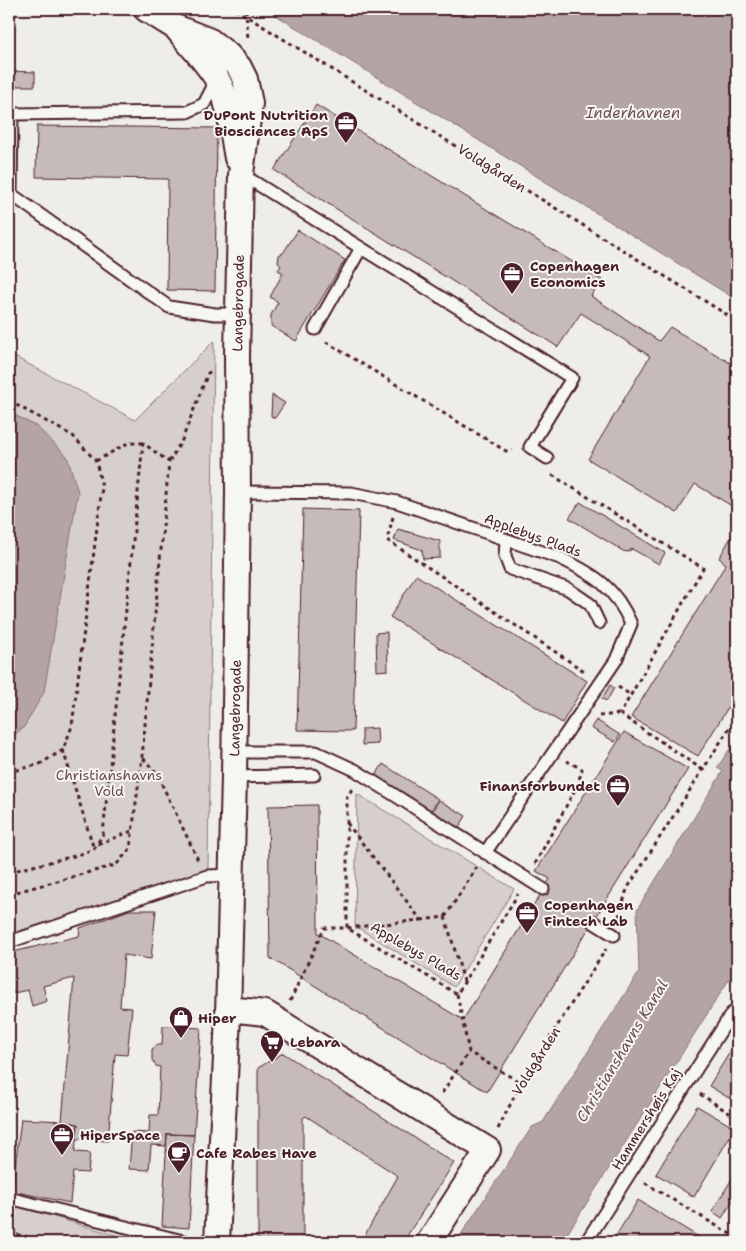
<svg xmlns="http://www.w3.org/2000/svg" width="746" height="1251" font-family="'Shantell Sans',sans-serif">
<rect width="100%" height="100%" fill="#efedea"/>
<filter id="ink" filterUnits="userSpaceOnUse"><feTurbulence type="fractalNoise" baseFrequency=".02" numOctaves="2"/><feDisplacementMap in="SourceGraphic" scale="10" xChannelSelector="R" yChannelSelector="G"/><feConvolveMatrix kernelMatrix="1 2 1 2 8 2 1 2 1" color-interpolation-filters="sRGB"/></filter>
<g filter="url(#ink)">
<path fill="#d7cfce" stroke="#90777c" d="M 214,341 L 208,871 L 9,934 L 9,739 L 24,727 L 37,427 L 9,412 L 9,354 L 135,420 Z
M 357,794 L 514,889 L 454,987 L 355,926 Z
M 9,1204 L 140,1242 L 9,1242 Z"/>
<path fill="#b4a4a5" stroke="#8a6f74" d="M 266,9 L 737,9 L 737,300 Z
M 9,412 L 37,427 L 67,456 L 78,492 L 44,692 L 24,727 L 9,739 Z
M 737,738 L 737,967 L 562,1242 L 456,1242 L 532,1127 L 543,1122 L 639,972 L 637,910 L 723,771 L 717,768 Z"/>
<path fill="#c6babb" stroke="#4a1f2b" d="M 9,9 L 17,9 L 10,33 L 9,33 Z
M 9,71 L 35,72 L 35,86 L 9,86 Z
M 316,105 L 602,280 L 591,296 L 659,341 L 670,327 L 737,367 L 737,509 L 695,484 L 677,513 L 588,459 L 650,356 L 581,313 L 558,347 L 274,170 Z
M 37,126 L 217,128 L 215,291 L 167,290 L 168,179 L 36,177 Z
M 298,230 L 345,260 L 296,341 L 271,326 L 271,315 L 278,302 L 270,297 L 283,273 L 278,270 L 281,266 L 278,263 L 279,255 L 283,253 Z
M 272,395 L 285,403 L 275,418 L 271,416 Z
M 580,502 L 665,553 L 659,564 L 632,549 L 628,552 L 623,551 L 569,518 Z
M 303,509 L 359,511 L 353,731 L 297,730 Z
M 737,527 L 737,693 L 698,756 L 631,717 L 726,564 L 719,558 Z
M 398,529 L 440,541 L 440,558 L 423,559 L 422,550 L 394,540 Z
M 416,575 L 587,681 L 562,723 L 390,617 Z
M 387,632 L 388,670 L 377,671 L 376,633 Z
M 610,685 L 614,688 L 607,701 L 602,699 Z
M 596,720 L 620,735 L 615,742 L 591,728 Z
M 377,728 L 378,744 L 362,745 L 362,729 Z
M 624,732 L 688,769 L 487,1092 L 270,958 L 268,806 L 317,805 L 318,933 L 463,1020 L 550,879 L 536,871 Z
M 383,764 L 438,799 L 431,811 L 375,776 Z
M 439,800 L 466,816 L 457,831 L 430,815 Z
M 129,910 L 156,910 L 151,959 L 124,955 L 120,1007 L 132,1008 L 127,1055 L 115,1054 L 108,1141 L 76,1139 L 78,1124 L 62,1121 L 74,978 L 43,986 L 47,1001 L 32,1006 L 28,990 L 9,994 L 9,953 L 79,936 L 80,928 Z
M 163,1026 L 201,1028 L 194,1135 L 167,1134 L 166,1146 L 151,1145 L 149,1170 L 129,1169 L 132,1132 L 149,1133 L 150,1115 L 158,1115 L 160,1067 L 156,1066 L 152,1060 L 152,1049 L 157,1045 L 162,1045 Z
M 736,1042 L 737,1043 L 737,1103 L 709,1086 Z
M 283,1053 L 454,1163 L 403,1242 L 361,1242 L 398,1176 L 306,1116 L 303,1118 L 303,1242 L 258,1242 L 258,1068 Z
M 697,1106 L 735,1128 L 694,1197 L 656,1174 Z
M 21,1119 L 62,1121 L 78,1124 L 75,1152 L 90,1153 L 88,1173 L 73,1172 L 70,1203 L 12,1191 Z
M 167,1134 L 194,1135 L 189,1228 L 162,1226 Z
M 737,1171 L 737,1194 L 722,1218 L 712,1211 Z
M 638,1200 L 707,1242 L 620,1242 L 614,1239 Z"/>
<g fill="none" stroke-linecap="round" stroke-linejoin="round">
<g stroke="#4a1f2b" stroke-width="15">
<path id="service" d="M 217,79 L 204,104 L 187,112 L 12,114 L 11,194 L 169,307 L 215,314 L 238,314
M 241,174 L 572,378 L 530,447 L 547,458
M 315,329 L 361,248
M 238,492 L 351,493 L 397,502 L 560,558 C 595,575 615,587 631,624 L 616,660 L 485,853
M 506,541 L 505,556 L 510,569 L 568,589 L 590,604 L 599,623
M 234,752 L 316,752 L 355,770 L 543,889
M 234,777 L 314,775
M 593,922 L 614,935
M 9,942 L 207,876 L 232,875
M 9,1198 L 187,1242
M 586,1242 L 732,1013 L 737,1016"/>
</g>
<g stroke="#4a1f2b" stroke-width="28">
<path id="minor" d="M 146,9 L 175,27 L 210,41 L 228,55 L 239,67 L 245,79 L 250,103 L 241,174 L 237,355 L 238,492 L 234,777 L 228,1016 L 217,1242
M 178,30 C 191,46 206,61 217,79 C 230,102 232,132 237,158
M 228,1009 L 265,1013 L 488,1150 L 429,1242"/>
</g>
<path stroke="#4a1f2b" stroke-width="3" stroke-dasharray="4 4" stroke-linecap="butt" d="M 235,9 L 737,321
M 246,9 L 248,40
M 326,342 L 506,451 L 512,450
M 9,401 L 73,436 L 96,461 L 102,487 L 72,726 L 63,750 L 40,764 L 9,772
M 96,461 L 128,443 L 143,443
M 169,462 L 182,440 L 208,373 L 213,370
M 552,475 L 703,568 L 620,714
M 393,517 L 387,540 L 587,673
M 618,687 L 631,695
M 620,714 L 703,770
M 599,716 L 620,714
M 63,750 L 94,849
M 143,758 L 157,774 L 199,862
M 347,823 L 421,920 L 347,928 L 457,994 L 518,894
M 98,844 L 132,831
M 535,864 L 578,784 L 582,769 L 567,761
M 9,872 L 78,855 L 94,849 L 103,834 L 143,443 L 169,462 L 142,757 L 130,849 L 116,865 L 9,894
M 445,917 L 477,867
M 619,917 L 627,889 L 737,716
M 421,920 L 445,917 L 464,981
M 457,994 L 469,1052 L 521,1083
M 290,1001 L 324,928 L 347,928 L 347,797 L 352,789
M 442,1093 L 469,1052
M 700,1094 L 737,1118
M 498,1129 L 521,1083 L 606,949
M 645,1183 L 737,1238
M 9,1233 L 50,1242"/>
<use href="#service" stroke="#f6f6f2" stroke-width="11"/>
<use href="#minor" stroke="#f6f6f2" stroke-width="24"/>
</g>
</g>
<defs>
<g id="office-pin" transform="scale(1.25)"><path d="M0 17L-7.5 6A9.5 9.5 0 1 1 7.5 6Z" fill="#4a1f2b" stroke="#f6f6f2"/><path d="M-6-3h4V-5.5h4V-3h4V5H-6ZM-1-4.5V-3h2v-1.5ZM-6 0V1H6V0Z" fill="#fff"/></g>
<g id="shop-pin" transform="scale(1.25)"><path d="M0 17L-7.5 6A9.5 9.5 0 1 1 7.5 6Z" fill="#4a1f2b" stroke="#f6f6f2"/><path d="M-5-2.5h2.3a2.7 3.5 0 0 1 5.4 0H5L5.5 6h-11ZM-1.5-2.5h3a1.5 2.3 0 0 0-3 0Z" fill="#fff"/></g>
<g id="supermarket-pin" transform="scale(1.25)"><path d="M0 17L-7.5 6A9.5 9.5 0 1 1 7.5 6Z" fill="#4a1f2b" stroke="#f6f6f2"/><path d="M-6-5.5h2.5l.6 2H6L4.5 2H-2.5L-4.4-4H-6ZM-1.5 3.2a1.3 1.3 0 1 0 .1 0ZM3 3.2a1.3 1.3 0 1 0 .1 0Z" fill="#fff"/></g>
<g id="cafe-pin" transform="scale(1.25)"><path d="M0 17L-7.5 6A9.5 9.5 0 1 1 7.5 6Z" fill="#4a1f2b" stroke="#f6f6f2"/><path d="M-5.5-4.5H6V0H3Q3 3.5 0 3.5H-2.5Q-5.5 3.5-5.5 0ZM3-3.2v2h1.7v-2ZM-6 4.5H4V6H-6Z" fill="#fff"/></g>
</defs>
<g fill-rule="evenodd">
<use href="#office-pin" x="346" y="123"/>
<use href="#office-pin" x="512" y="274"/>
<use href="#office-pin" x="618" y="786"/>
<use href="#office-pin" x="527" y="913"/>
<use href="#shop-pin" x="181" y="1018"/>
<use href="#supermarket-pin" x="272" y="1042"/>
<use href="#office-pin" x="62" y="1135"/>
<use href="#cafe-pin" x="179" y="1153"/>
</g>
<g text-anchor="middle" stroke-width="4" stroke-linejoin="round" paint-order="stroke">
<g font-size="14" font-weight="bold" fill="#4a1f2b" stroke="#f6f6f2" text-anchor="start">
<text x="328" y="120" text-anchor="end">DuPont Nutrition<tspan x="328" dy="16">Biosciences ApS</tspan></text>
<text x="530" y="271">Copenhagen<tspan x="530" dy="16">Economics</tspan></text>
<text x="600" y="791" text-anchor="end">Finansforbundet</text>
<text x="544" y="910">Copenhagen<tspan x="544" dy="16">Fintech Lab</tspan></text>
<text x="198" y="1023">Hiper</text>
<text x="290" y="1047">Lebara</text>
<text x="80" y="1140">HiperSpace</text>
<text x="196" y="1158">Cafe Rabes Have</text>
</g>
<g font-size="14" fill="#4a1f2b" stroke="#f6f6f2">
<text transform="translate(492 168) rotate(32)" y="5">Voldgården</text>
<text transform="translate(238 303) rotate(-89)" y="5">Langebrogade</text>
<text transform="translate(533 535) rotate(20)" y="5">Applebys Plads</text>
<text transform="translate(235 708) rotate(-89)" y="5">Langebrogade</text>
<text transform="translate(416 951) rotate(30)" y="5">Applebys Plads</text>
<text transform="translate(536 1061) rotate(-58)" y="5">Voldgården</text>
<text transform="translate(646 1119) rotate(-58)" y="5">Hammershøis Kaj</text>
</g>
<g font-size="14" fill="#6d4b54" stroke="#f6f6f2">
<text x="109" y="780">Christianshavns<tspan x="109" dy="16">Vold</tspan></text>
</g>
<g font-size="15" font-style="italic" fill="#6f4e56" stroke="#f6f6f2">
<text x="633" y="118">Inderhavnen</text>
<text transform="translate(622 1051) rotate(-59)" y="5">Christianshavns Kanal</text>
</g>
</g>
<rect width="746" height="1251" fill="none" stroke="#f6f6f2" stroke-width="30"/>
<rect x="15" y="15" width="716" height="1221" fill="none" stroke="#4a1f2b" stroke-width="2" filter="url(#ink)"/>
</svg>
